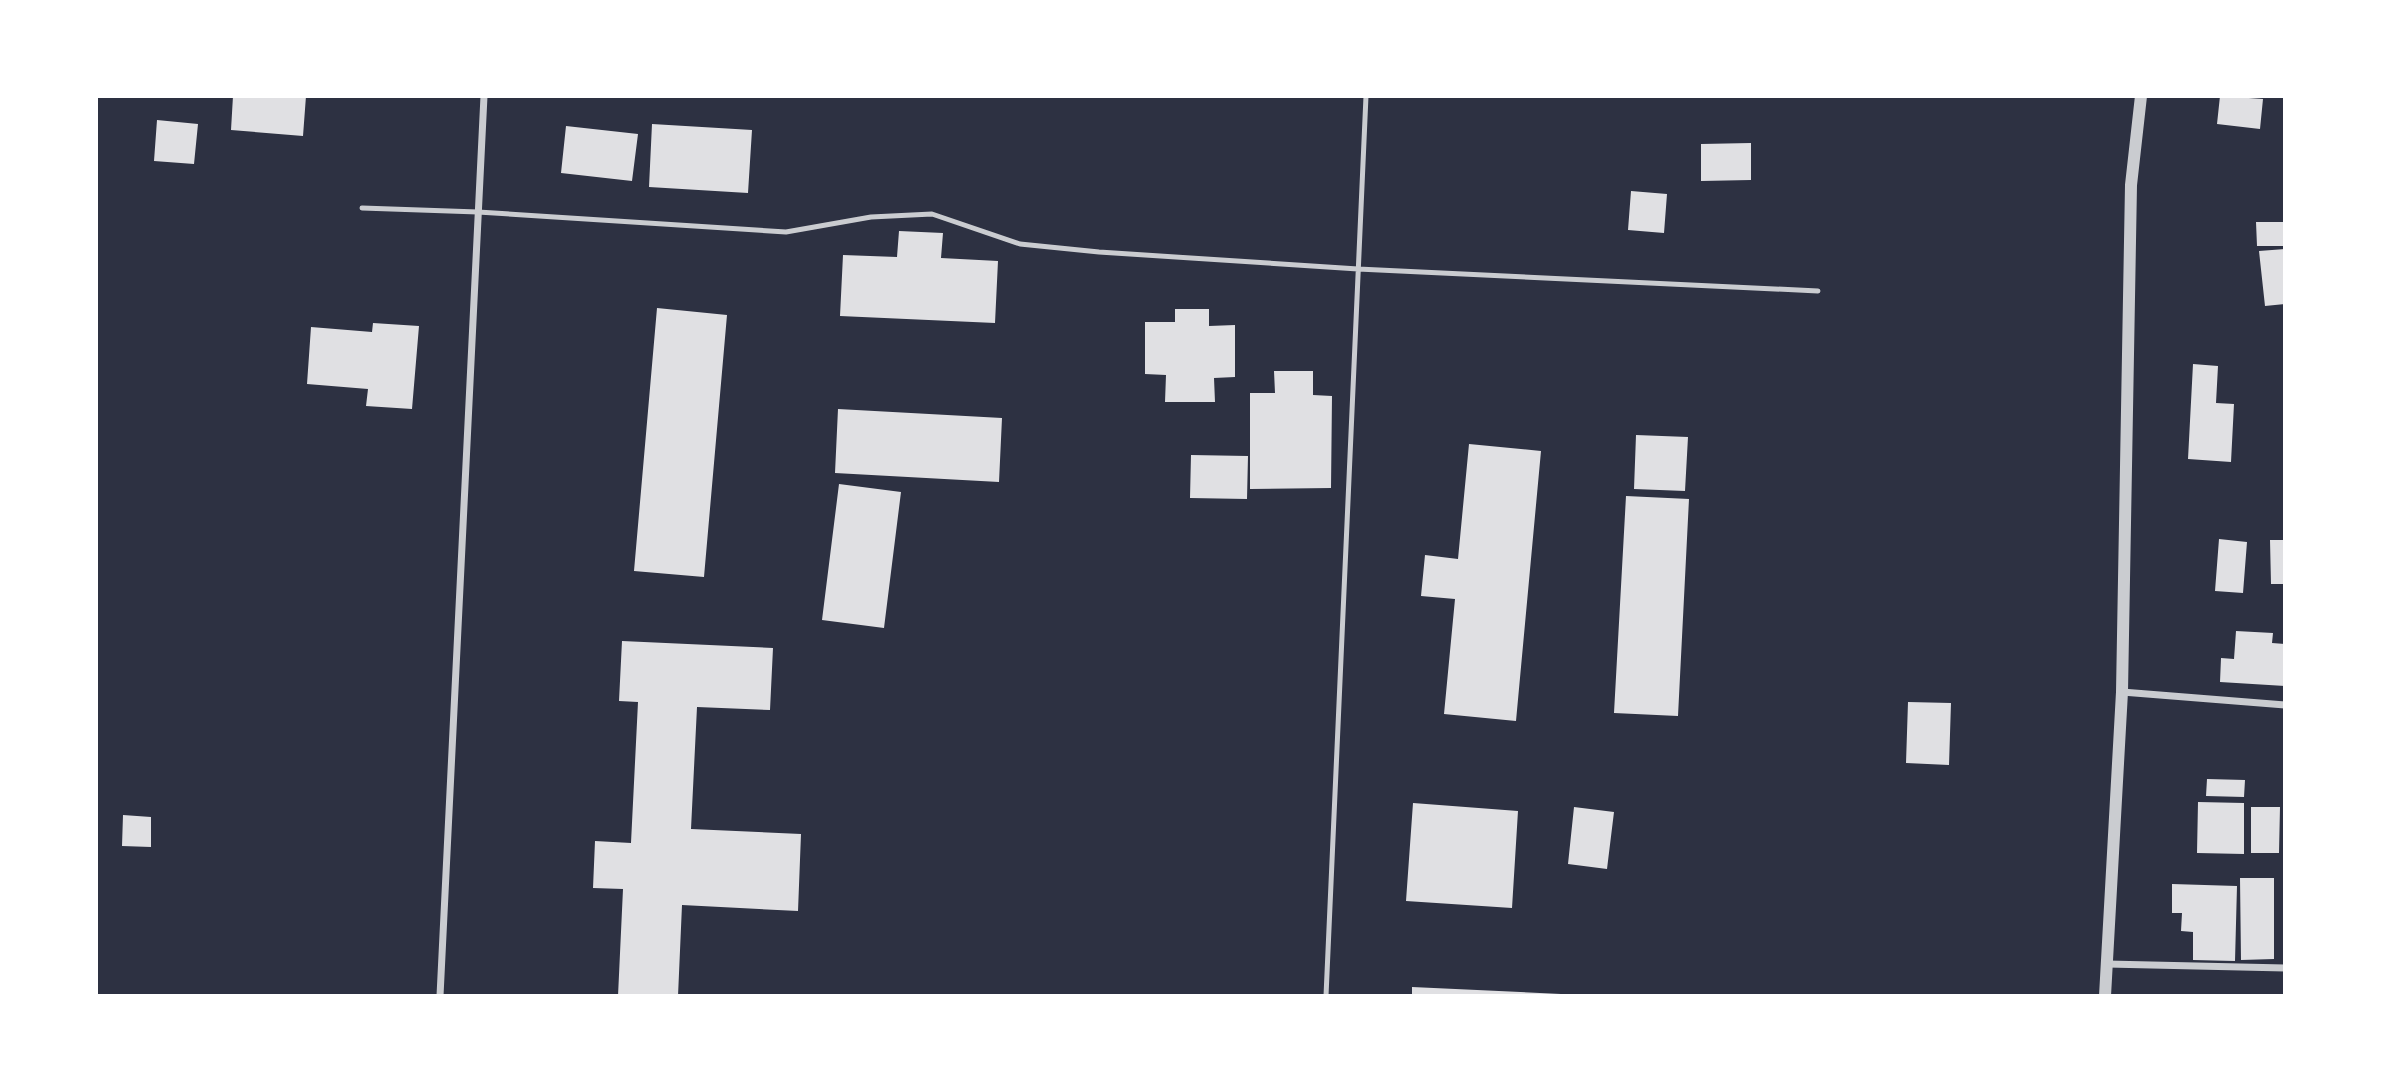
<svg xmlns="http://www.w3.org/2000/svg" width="2381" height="1092" font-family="'Sofia Sans Condensed',sans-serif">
<rect width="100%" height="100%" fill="#2d3142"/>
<path fill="#e0e0e3" d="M 233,96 L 306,96 L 303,136 L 231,130 Z
M 2220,96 L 2263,99 L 2260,129 L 2217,124 Z
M 157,120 L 198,124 L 194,164 L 154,161 Z
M 652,124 L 752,130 L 748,193 L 649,187 Z
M 566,126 L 638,134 L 632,181 L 561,173 Z
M 1751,143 L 1751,180 L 1701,181 L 1701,144 Z
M 1631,191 L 1667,194 L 1664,233 L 1628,230 Z
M 2256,222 L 2285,222 L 2285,246 L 2257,246 Z
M 899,231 L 943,233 L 941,258 L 998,261 L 995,323 L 840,316 L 843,255 L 897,257 Z
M 2285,249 L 2285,304 L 2265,306 L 2259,251 Z
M 657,308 L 727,315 L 704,577 L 634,571 Z
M 1175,309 L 1209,309 L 1209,326 L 1235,325 L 1235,377 L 1214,378 L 1215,402 L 1165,402 L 1166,375 L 1145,374 L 1145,322 L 1175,322 Z
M 373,323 L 419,326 L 412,409 L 366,406 L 368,389 L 307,384 L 311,327 L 372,332 Z
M 2193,364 L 2218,366 L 2216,403 L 2234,404 L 2231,462 L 2188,459 Z
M 1274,371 L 1313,371 L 1313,395 L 1332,396 L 1331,488 L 1250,489 L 1250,393 L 1275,393 Z
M 838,409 L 1002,418 L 999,482 L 835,473 Z
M 1636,435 L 1688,437 L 1685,491 L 1634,489 Z
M 1469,444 L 1541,451 L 1516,721 L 1444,714 L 1455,599 L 1421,596 L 1425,555 L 1458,559 Z
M 1191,455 L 1248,456 L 1247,499 L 1190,498 Z
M 839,484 L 901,492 L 884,628 L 822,620 Z
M 1626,496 L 1689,499 L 1678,716 L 1614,713 Z
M 2219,539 L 2247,542 L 2243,593 L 2215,591 Z
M 2270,540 L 2285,540 L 2285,584 L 2271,584 Z
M 2236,631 L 2273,633 L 2272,643 L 2285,644 L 2285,686 L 2220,682 L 2221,658 L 2234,659 Z
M 622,641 L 773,648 L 770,710 L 697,707 L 691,829 L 801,834 L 798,911 L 682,905 L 678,996 L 618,996 L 623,889 L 593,888 L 595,841 L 631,843 L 638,702 L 619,701 Z
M 1908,702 L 1951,703 L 1949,765 L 1906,763 Z
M 2207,779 L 2245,780 L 2244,797 L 2206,796 Z
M 2198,802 L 2244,803 L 2244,854 L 2197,853 Z
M 1413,803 L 1518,811 L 1512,908 L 1406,901 Z
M 1574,807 L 1614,812 L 1607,869 L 1568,864 Z
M 2251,807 L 2280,807 L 2279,853 L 2251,853 Z
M 123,815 L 151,817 L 151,847 L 122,846 Z
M 2240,878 L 2274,878 L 2274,959 L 2241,960 Z
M 2172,884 L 2237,886 L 2235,961 L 2193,960 L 2193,932 L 2181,931 L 2182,913 L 2172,913 Z
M 1412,987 L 1561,994 L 1561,996 L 1412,996 Z"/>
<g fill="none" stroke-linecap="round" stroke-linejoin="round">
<path stroke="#caccd0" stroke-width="5" d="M 362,208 L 478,212 L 786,232 L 871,217 L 932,214 L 1020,244 L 1099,252 L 1358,269 L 1818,291
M 1326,996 L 1366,96"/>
<path stroke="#caccd0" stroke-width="7" d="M 2122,692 L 2285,705
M 2107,964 L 2285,968
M 440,996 L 484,96"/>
<path stroke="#caccd0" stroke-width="12" d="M 2105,996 L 2122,692 L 2131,185 L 2141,96"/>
</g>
<rect width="2381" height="1092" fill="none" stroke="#ffffff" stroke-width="196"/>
</svg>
